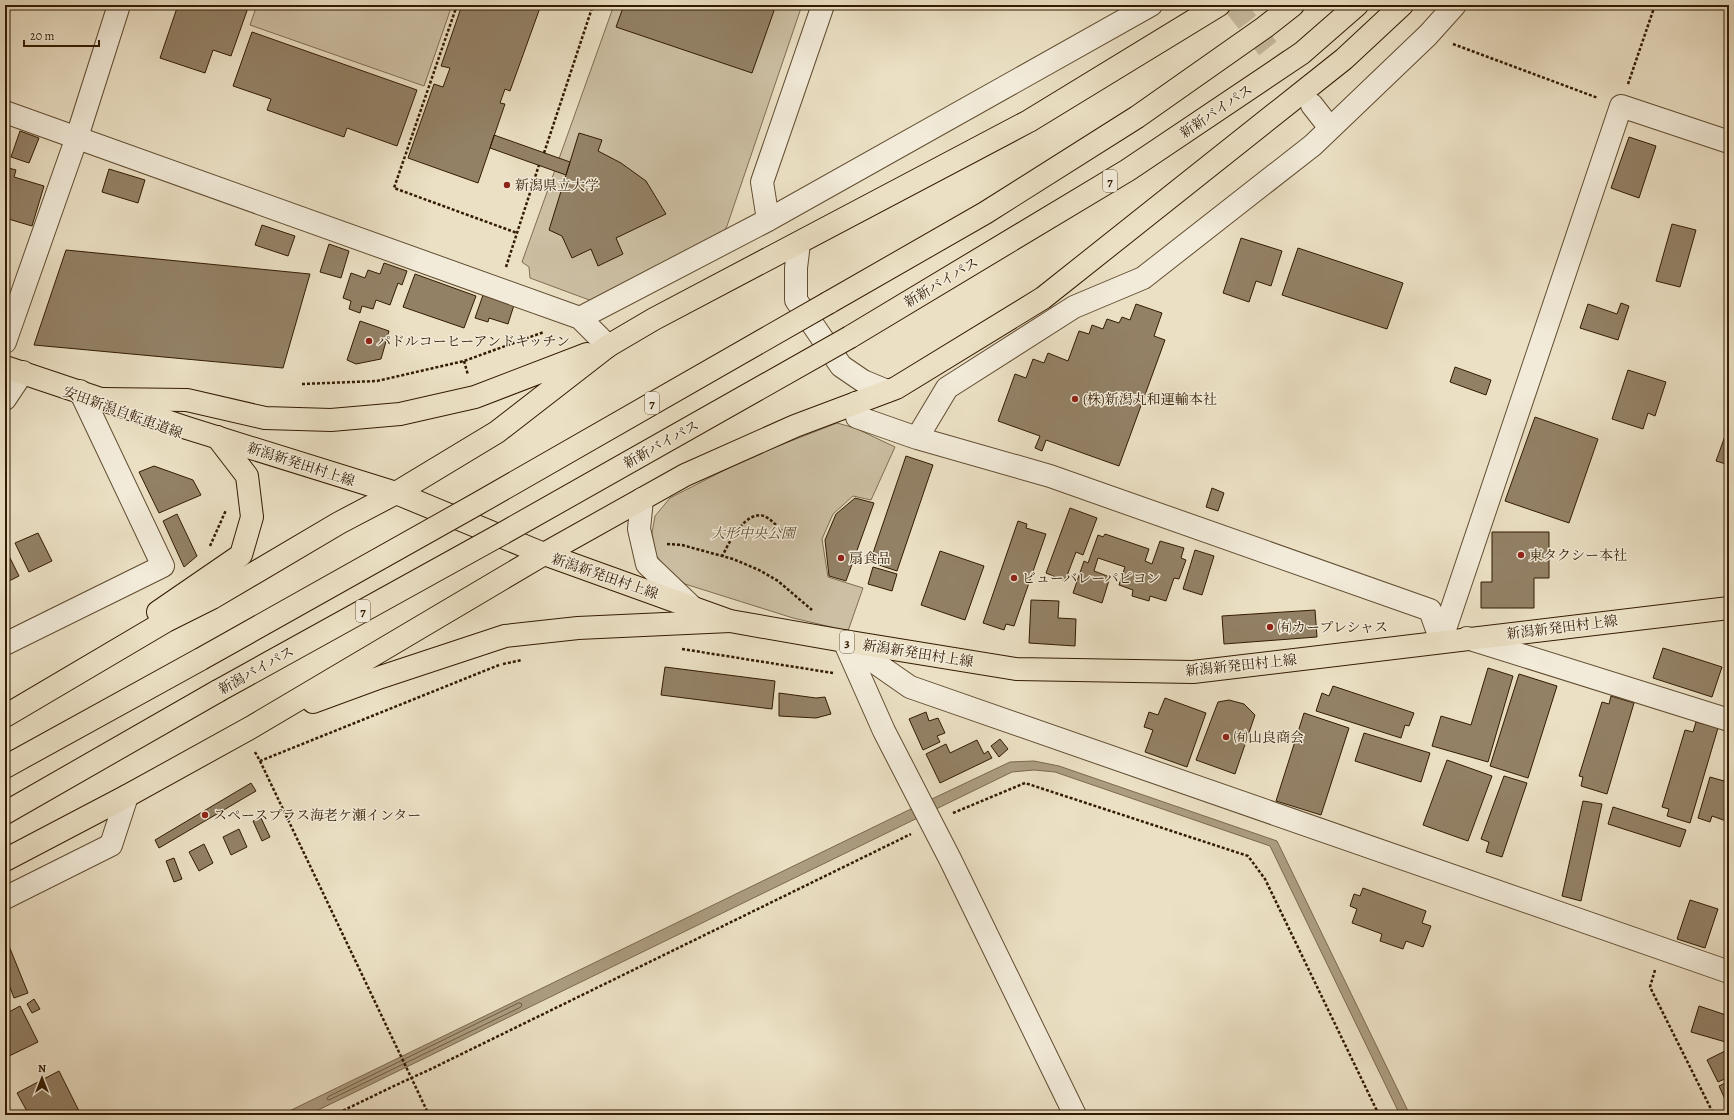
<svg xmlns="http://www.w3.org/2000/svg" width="1734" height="1120" font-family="Alegreya,'Noto Serif JP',serif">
<rect width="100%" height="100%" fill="#ebe0c4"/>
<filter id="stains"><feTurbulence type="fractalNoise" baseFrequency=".005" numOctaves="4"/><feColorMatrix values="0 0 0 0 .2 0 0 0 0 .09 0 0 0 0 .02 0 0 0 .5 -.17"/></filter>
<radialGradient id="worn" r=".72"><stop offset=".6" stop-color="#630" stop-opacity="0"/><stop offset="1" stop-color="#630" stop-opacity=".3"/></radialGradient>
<path fill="#ccbfa3" stroke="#806d52" d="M 257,5 L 452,5 L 424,86 L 250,25 Z
M 614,5 L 802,5 L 727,226 L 723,233 L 592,301 L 530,278 L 529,267 L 522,262 Z
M 837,423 L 855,428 L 895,447 L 871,500 L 853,496 L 833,514 L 822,539 L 828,577 L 863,588 L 848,631 L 793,618 L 685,584 L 666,568 L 656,555 L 652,533 L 655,516 L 670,498 L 750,457 Z"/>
<path fill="#ac9d81" stroke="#7c694d" d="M 1034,761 L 1059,766 L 1277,841 L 1410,1115 L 1400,1115 L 1270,846 L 1055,772 L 1034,770 L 1012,772 L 308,1115 L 281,1115 L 917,806 L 1010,762 Z"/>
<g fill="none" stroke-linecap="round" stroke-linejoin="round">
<path stroke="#705c40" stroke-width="1" d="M 519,1003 L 522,1004 L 521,1007 L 329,1100 L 327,1099 L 328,1097 Z"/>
</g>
<path fill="#938166" stroke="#331b00" d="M 178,5 L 249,5 L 231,56 L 213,50 L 205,73 L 160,58 Z
M 462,5 L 541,5 L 510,91 L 505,89 L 500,103 L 505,104 L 478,183 L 408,158 L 434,84 L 443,87 L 450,68 L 441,66 Z
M 624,5 L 776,5 L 752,73 L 616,27 Z
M 252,32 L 417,90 L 397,146 L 347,128 L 344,137 L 267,110 L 271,99 L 233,86 Z
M 20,131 L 39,138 L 29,163 L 11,157 Z
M 579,133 L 602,140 L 598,151 L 621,163 L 646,181 L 666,214 L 616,238 L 623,254 L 598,266 L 591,249 L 572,258 L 562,236 L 549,230 Z
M 494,135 L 570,162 L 566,175 L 490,148 Z
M 1629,137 L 1656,146 L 1639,198 L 1611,188 Z
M 5,167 L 16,170 L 14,177 L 44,186 L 32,226 L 5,218 Z
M 109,169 L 145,180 L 138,203 L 102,192 Z
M 1672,224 L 1696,230 L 1680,287 L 1656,281 Z
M 262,225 L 295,236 L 288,256 L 255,245 Z
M 1241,238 L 1282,251 L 1271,286 L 1256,281 L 1249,302 L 1223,293 Z
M 329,244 L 349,251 L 341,278 L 320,272 Z
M 1298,248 L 1403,283 L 1387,329 L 1282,295 Z
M 66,250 L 310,274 L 283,368 L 34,345 Z
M 384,263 L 407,271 L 402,285 L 398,283 L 390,305 L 376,300 L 373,309 L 362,306 L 360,313 L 349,309 L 351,301 L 343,298 L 351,273 L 365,278 L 368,270 L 380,274 Z
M 415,274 L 476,296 L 464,328 L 403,307 Z
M 483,295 L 514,305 L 508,324 L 489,318 L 488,322 L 475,318 Z
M 1621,303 L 1629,306 L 1618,340 L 1580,328 L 1588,304 L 1617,314 Z
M 1136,304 L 1162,313 L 1154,336 L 1165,340 L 1119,466 L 1046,440 L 1042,451 L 1035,448 L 1040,436 L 998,421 L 1015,374 L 1026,378 L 1033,359 L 1044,363 L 1048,353 L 1068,361 L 1079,331 L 1089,334 L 1092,325 L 1103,329 L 1107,319 L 1119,323 L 1122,317 L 1130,320 Z
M 360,321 L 389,331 L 381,359 L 356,364 L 347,360 Z
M 1455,367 L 1491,380 L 1486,395 L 1450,382 Z
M 1628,370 L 1666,382 L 1655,416 L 1648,413 L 1643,429 L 1612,419 Z
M 1535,417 L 1598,439 L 1569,523 L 1505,501 Z
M 1729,425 L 1729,465 L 1716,461 Z
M 906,456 L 933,465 L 897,571 L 870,562 Z
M 154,466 L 193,480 L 201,495 L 159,513 L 139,472 Z
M 1212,488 L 1224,493 L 1218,511 L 1206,507 Z
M 855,498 L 874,503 L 846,581 L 829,576 L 825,540 L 836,514 Z
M 1070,508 L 1097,518 L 1083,555 L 1076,552 L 1065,581 L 1046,573 Z
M 177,514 L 197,556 L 184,567 L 163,521 Z
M 1018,521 L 1027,524 L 1026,528 L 1046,534 L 1014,626 L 1006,624 L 1004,630 L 983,623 Z
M 1492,532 L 1549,532 L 1549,578 L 1534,578 L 1534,608 L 1481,608 L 1481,582 L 1492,582 Z
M 38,533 L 52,561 L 29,572 L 15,543 Z
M 1105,534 L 1149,549 L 1145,561 L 1152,564 L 1160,541 L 1184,548 L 1181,558 L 1186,560 L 1179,579 L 1174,578 L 1166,601 L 1150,596 L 1149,601 L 1132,596 L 1133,590 L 1119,585 L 1125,567 L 1098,558 L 1094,571 L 1110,577 L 1102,603 L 1073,593 L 1084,561 L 1088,563 L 1098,535 L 1103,537 Z
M 5,548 L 19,576 L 5,583 Z
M 1195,550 L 1214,556 L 1202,595 L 1183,589 Z
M 940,551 L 984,566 L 965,620 L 921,605 Z
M 873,567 L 897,574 L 892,591 L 868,584 Z
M 1031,600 L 1059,601 L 1058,618 L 1076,619 L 1075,646 L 1029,643 Z
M 1315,610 L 1317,637 L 1224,644 L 1222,616 Z
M 1663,648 L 1722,667 L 1712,697 L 1653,678 Z
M 665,667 L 775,681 L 772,709 L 661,695 Z
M 1488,668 L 1513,676 L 1488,762 L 1432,746 L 1441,716 L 1471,725 Z
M 1519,674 L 1557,686 L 1528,778 L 1490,766 Z
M 1333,686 L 1414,713 L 1409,726 L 1405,725 L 1401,738 L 1316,711 L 1322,693 L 1329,696 Z
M 779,693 L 816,698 L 825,697 L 831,714 L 816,718 L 779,716 Z
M 1611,696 L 1634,703 L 1607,794 L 1581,786 L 1583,777 L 1579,776 L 1602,702 L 1609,704 Z
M 1165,698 L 1206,713 L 1187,767 L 1145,752 L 1153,730 L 1144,727 L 1149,712 L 1158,715 Z
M 1229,700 L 1244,704 L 1255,715 L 1235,774 L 1196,760 L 1218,702 Z
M 926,712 L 929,721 L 938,718 L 945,733 L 937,736 L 940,742 L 923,750 L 909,719 Z
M 1304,713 L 1349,728 L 1321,815 L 1276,801 Z
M 1696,722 L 1718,728 L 1690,823 L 1667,816 L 1669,809 L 1662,807 L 1685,730 L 1693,732 Z
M 1364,733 L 1430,753 L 1421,782 L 1355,761 Z
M 1000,739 L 1008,749 L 999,757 L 991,746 Z
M 977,740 L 984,754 L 988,751 L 992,758 L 940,783 L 926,754 L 946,744 L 950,753 Z
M 1447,760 L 1492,776 L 1468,841 L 1423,825 Z
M 1726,773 L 1729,774 L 1729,822 L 1712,816 L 1710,822 L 1698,818 L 1710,777 L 1724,781 Z
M 1504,776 L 1527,783 L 1502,857 L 1486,852 L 1489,842 L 1481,839 Z
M 251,783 L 256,791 L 159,848 L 155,840 Z
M 1583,801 L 1602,804 L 1581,901 L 1562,896 Z
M 1613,807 L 1686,830 L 1680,847 L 1608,824 Z
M 261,818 L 270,837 L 262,841 L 253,821 Z
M 239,829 L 247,847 L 231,855 L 223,837 Z
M 204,844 L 213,863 L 199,871 L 189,852 Z
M 174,858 L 182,879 L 174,882 L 166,861 Z
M 1363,888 L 1426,911 L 1422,923 L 1431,926 L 1423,947 L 1406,941 L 1403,949 L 1380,941 L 1382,934 L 1352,923 L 1357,909 L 1350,906 L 1354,894 L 1360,896 Z
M 1690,900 L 1718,909 L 1705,948 L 1677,939 Z
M 9,946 L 28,993 L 14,998 L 6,977 L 5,978 L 5,947 Z
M 34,999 L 40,1009 L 32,1013 L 27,1004 Z
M 20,1006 L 38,1042 L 5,1058 L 5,1014 Z
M 1699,1006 L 1729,1016 L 1729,1043 L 1691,1032 Z
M 1729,1049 L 1729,1077 L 1718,1082 L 1707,1060 Z
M 59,1071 L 81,1115 L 29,1115 L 17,1093 Z
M 1729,1081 L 1729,1108 L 1719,1086 Z"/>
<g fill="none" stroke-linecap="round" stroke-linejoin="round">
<path stroke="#c6b99d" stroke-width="22" stroke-dasharray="22 11" stroke-linecap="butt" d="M 1234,5 L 1312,105"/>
<g stroke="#614c31" stroke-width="24">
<path id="minor" d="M 1312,105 L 1330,128
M 5,112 L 580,318 L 608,346
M 768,220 L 762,182 L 823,5
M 799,243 L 796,268 L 796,300 L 841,366 L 863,381 L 887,391
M 580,318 L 768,220 L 1151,5
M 5,342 L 77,137 L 119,5
M 5,399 L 23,372
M 856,403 L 857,417 L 917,438 L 1050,476 L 1430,610 L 1441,641
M 917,438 L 947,388 L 1074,307 L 1143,278 L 1313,145 L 1428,35 L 1455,5
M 642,499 L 639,529 L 647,564 L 692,607
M 1467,638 L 1729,720
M 844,641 L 884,731 L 950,859 L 1075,1115
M 1441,641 L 1621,106 L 1729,142
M 5,644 L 163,566 L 80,391
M 5,898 L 111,845 L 127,796"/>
</g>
<g stroke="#614c31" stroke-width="24">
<path id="tertiary" d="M 844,641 L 910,687 L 1729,972"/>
</g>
<g stroke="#331b00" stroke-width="24">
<path id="primary" d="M 5,367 L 187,428 L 396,493 L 544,554 L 730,621 L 844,641 L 1016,669 L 1193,672 L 1729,608"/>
</g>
<g stroke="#331b00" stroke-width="24">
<path id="trunk" d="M 828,303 L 985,213 L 1137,117 L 1265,27 L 1293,5
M 850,337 L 1128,170 L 1302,53 L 1357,5
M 102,399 L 187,400 L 265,418 L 331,420 L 400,414 L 475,397 L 587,354
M 158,612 L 241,555 L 252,517 L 247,476 L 217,437
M 313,702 L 381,677 L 505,636 L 578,628 L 730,621
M 5,716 L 166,621 L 212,598 L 339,523 L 396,493 L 497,432 L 608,346 L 654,319 L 1029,121 L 1219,5
M 5,767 L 201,659
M 5,813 L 218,691
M 5,860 L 127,796 L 250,728 L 544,554 L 685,475 L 795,426 L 896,388 L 1043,298 L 1344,59 L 1402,5"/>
</g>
<path stroke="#331b00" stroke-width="2.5" stroke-dasharray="3 2" stroke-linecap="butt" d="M 457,5 L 394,188 L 517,233
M 1453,44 L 1598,98
M 1628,84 L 1655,5
M 544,153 L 593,5
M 506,267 L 539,165
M 464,361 L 468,375
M 302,384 L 377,381 L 464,361 L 544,332
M 667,544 L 682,545 L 733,559 L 759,570 L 778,581 L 812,610
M 210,546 L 226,510
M 722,557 C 728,544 745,510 764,516 C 771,519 777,526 783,532
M 682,649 L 833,673
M 503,664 L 522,660
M 255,752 L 260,761 L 499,665
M 260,761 L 429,1115
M 953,813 L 1025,783 L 1248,856 L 1265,879 L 1379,1115
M 1655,970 L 1650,987 L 1714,1115
M 334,1115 L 396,1085 L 431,1069 L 911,834"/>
<use href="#minor" stroke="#f2ebd9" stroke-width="22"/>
<use href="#tertiary" stroke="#f2ebd9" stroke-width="22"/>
<use href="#primary" stroke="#ebe0c4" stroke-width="22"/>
<use href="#trunk" stroke="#ebe0c4" stroke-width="22"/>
<g stroke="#331b00" stroke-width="24" stroke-linecap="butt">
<path id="trunk-bridge" d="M 201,659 L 477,504 L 828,303
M 218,691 L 507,531 L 850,337"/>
</g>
<use href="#trunk-bridge" stroke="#ebe0c4" stroke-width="22"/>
</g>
<g fill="#8f2418" stroke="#f2ebd9" stroke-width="1.5">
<circle cx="507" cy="185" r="4"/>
<circle cx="369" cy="341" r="4"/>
<circle cx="1075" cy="399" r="4"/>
<circle cx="1521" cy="555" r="4"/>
<circle cx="841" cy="558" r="4"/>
<circle cx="1014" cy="578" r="4"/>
<circle cx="1270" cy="627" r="4"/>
<circle cx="1226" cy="737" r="4"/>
<circle cx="205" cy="815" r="4"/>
</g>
<g text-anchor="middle" stroke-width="3" stroke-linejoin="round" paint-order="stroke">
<g fill="#f2ebd9" stroke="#6c5941" stroke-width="1">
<rect x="1103" y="170" width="14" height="22" rx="3"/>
<rect x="645" y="392" width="14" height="22" rx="3"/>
<rect x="356" y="600" width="14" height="22" rx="3"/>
<rect x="840" y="631" width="14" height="22" rx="3"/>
</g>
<g font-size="13" font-weight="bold" fill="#331b00">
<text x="1110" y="186">7</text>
<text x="652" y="408">7</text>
<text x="363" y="616">7</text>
<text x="847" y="647">3</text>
</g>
<g font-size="14" fill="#331b00" stroke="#f2ebd9">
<text transform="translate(1216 111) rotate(-34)" y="5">新新バイパス</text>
<text transform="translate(941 282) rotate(-31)" y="5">新新バイパス</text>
<text transform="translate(123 412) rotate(20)" y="5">安田新潟自転車道線</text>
<text transform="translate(661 444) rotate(-29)" y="5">新新バイパス</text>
<text transform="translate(301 464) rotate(18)" y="5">新潟新発田村上線</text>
<text transform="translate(605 576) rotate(19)" y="5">新潟新発田村上線</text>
<text transform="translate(1562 627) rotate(-7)" y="5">新潟新発田村上線</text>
<text transform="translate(918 653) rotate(9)" y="5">新潟新発田村上線</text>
<text transform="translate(1241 665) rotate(-6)" y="5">新潟新発田村上線</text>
<text transform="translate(256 670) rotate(-29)" y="5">新潟バイパス</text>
</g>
<g font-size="14" fill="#331b00" stroke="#f2ebd9" text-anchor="start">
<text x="515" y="190">新潟県立大学</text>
<text x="377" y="346">パドルコーヒーアンドキッチン</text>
<text x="1083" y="404">(株)新潟丸和運輸本社</text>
<text x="1529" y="560">東タクシー本社</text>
<text x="849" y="563">扇食品</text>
<text x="1022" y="583">ビューバレーパピヨン</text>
<text x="1278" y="632">㈲カープレシャス</text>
<text x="1234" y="742">㈲山良商会</text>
<text x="213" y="820">スペースプラス海老ケ瀬インター</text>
</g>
<g font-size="14" font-style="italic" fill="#614c31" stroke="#f2ebd9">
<text x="753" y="538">大形中央公園</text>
</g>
</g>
<rect width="1734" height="1120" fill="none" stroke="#ebe0c4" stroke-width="20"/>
<rect x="6" y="6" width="1722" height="1108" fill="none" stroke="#331b00" stroke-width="2"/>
<rect x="10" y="10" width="1714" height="1100" fill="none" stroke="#331b00"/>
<g transform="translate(42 1078)" stroke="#f2ebd9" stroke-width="3" paint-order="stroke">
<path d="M0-3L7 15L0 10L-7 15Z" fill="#331b00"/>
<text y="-6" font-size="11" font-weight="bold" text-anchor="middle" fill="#331b00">N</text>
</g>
<path d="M24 40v6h75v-6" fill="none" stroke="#331b00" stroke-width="2"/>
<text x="30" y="40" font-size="12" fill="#331b00" stroke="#f2ebd9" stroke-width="3" paint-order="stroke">20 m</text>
<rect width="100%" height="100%" filter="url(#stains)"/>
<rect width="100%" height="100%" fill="url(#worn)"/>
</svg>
